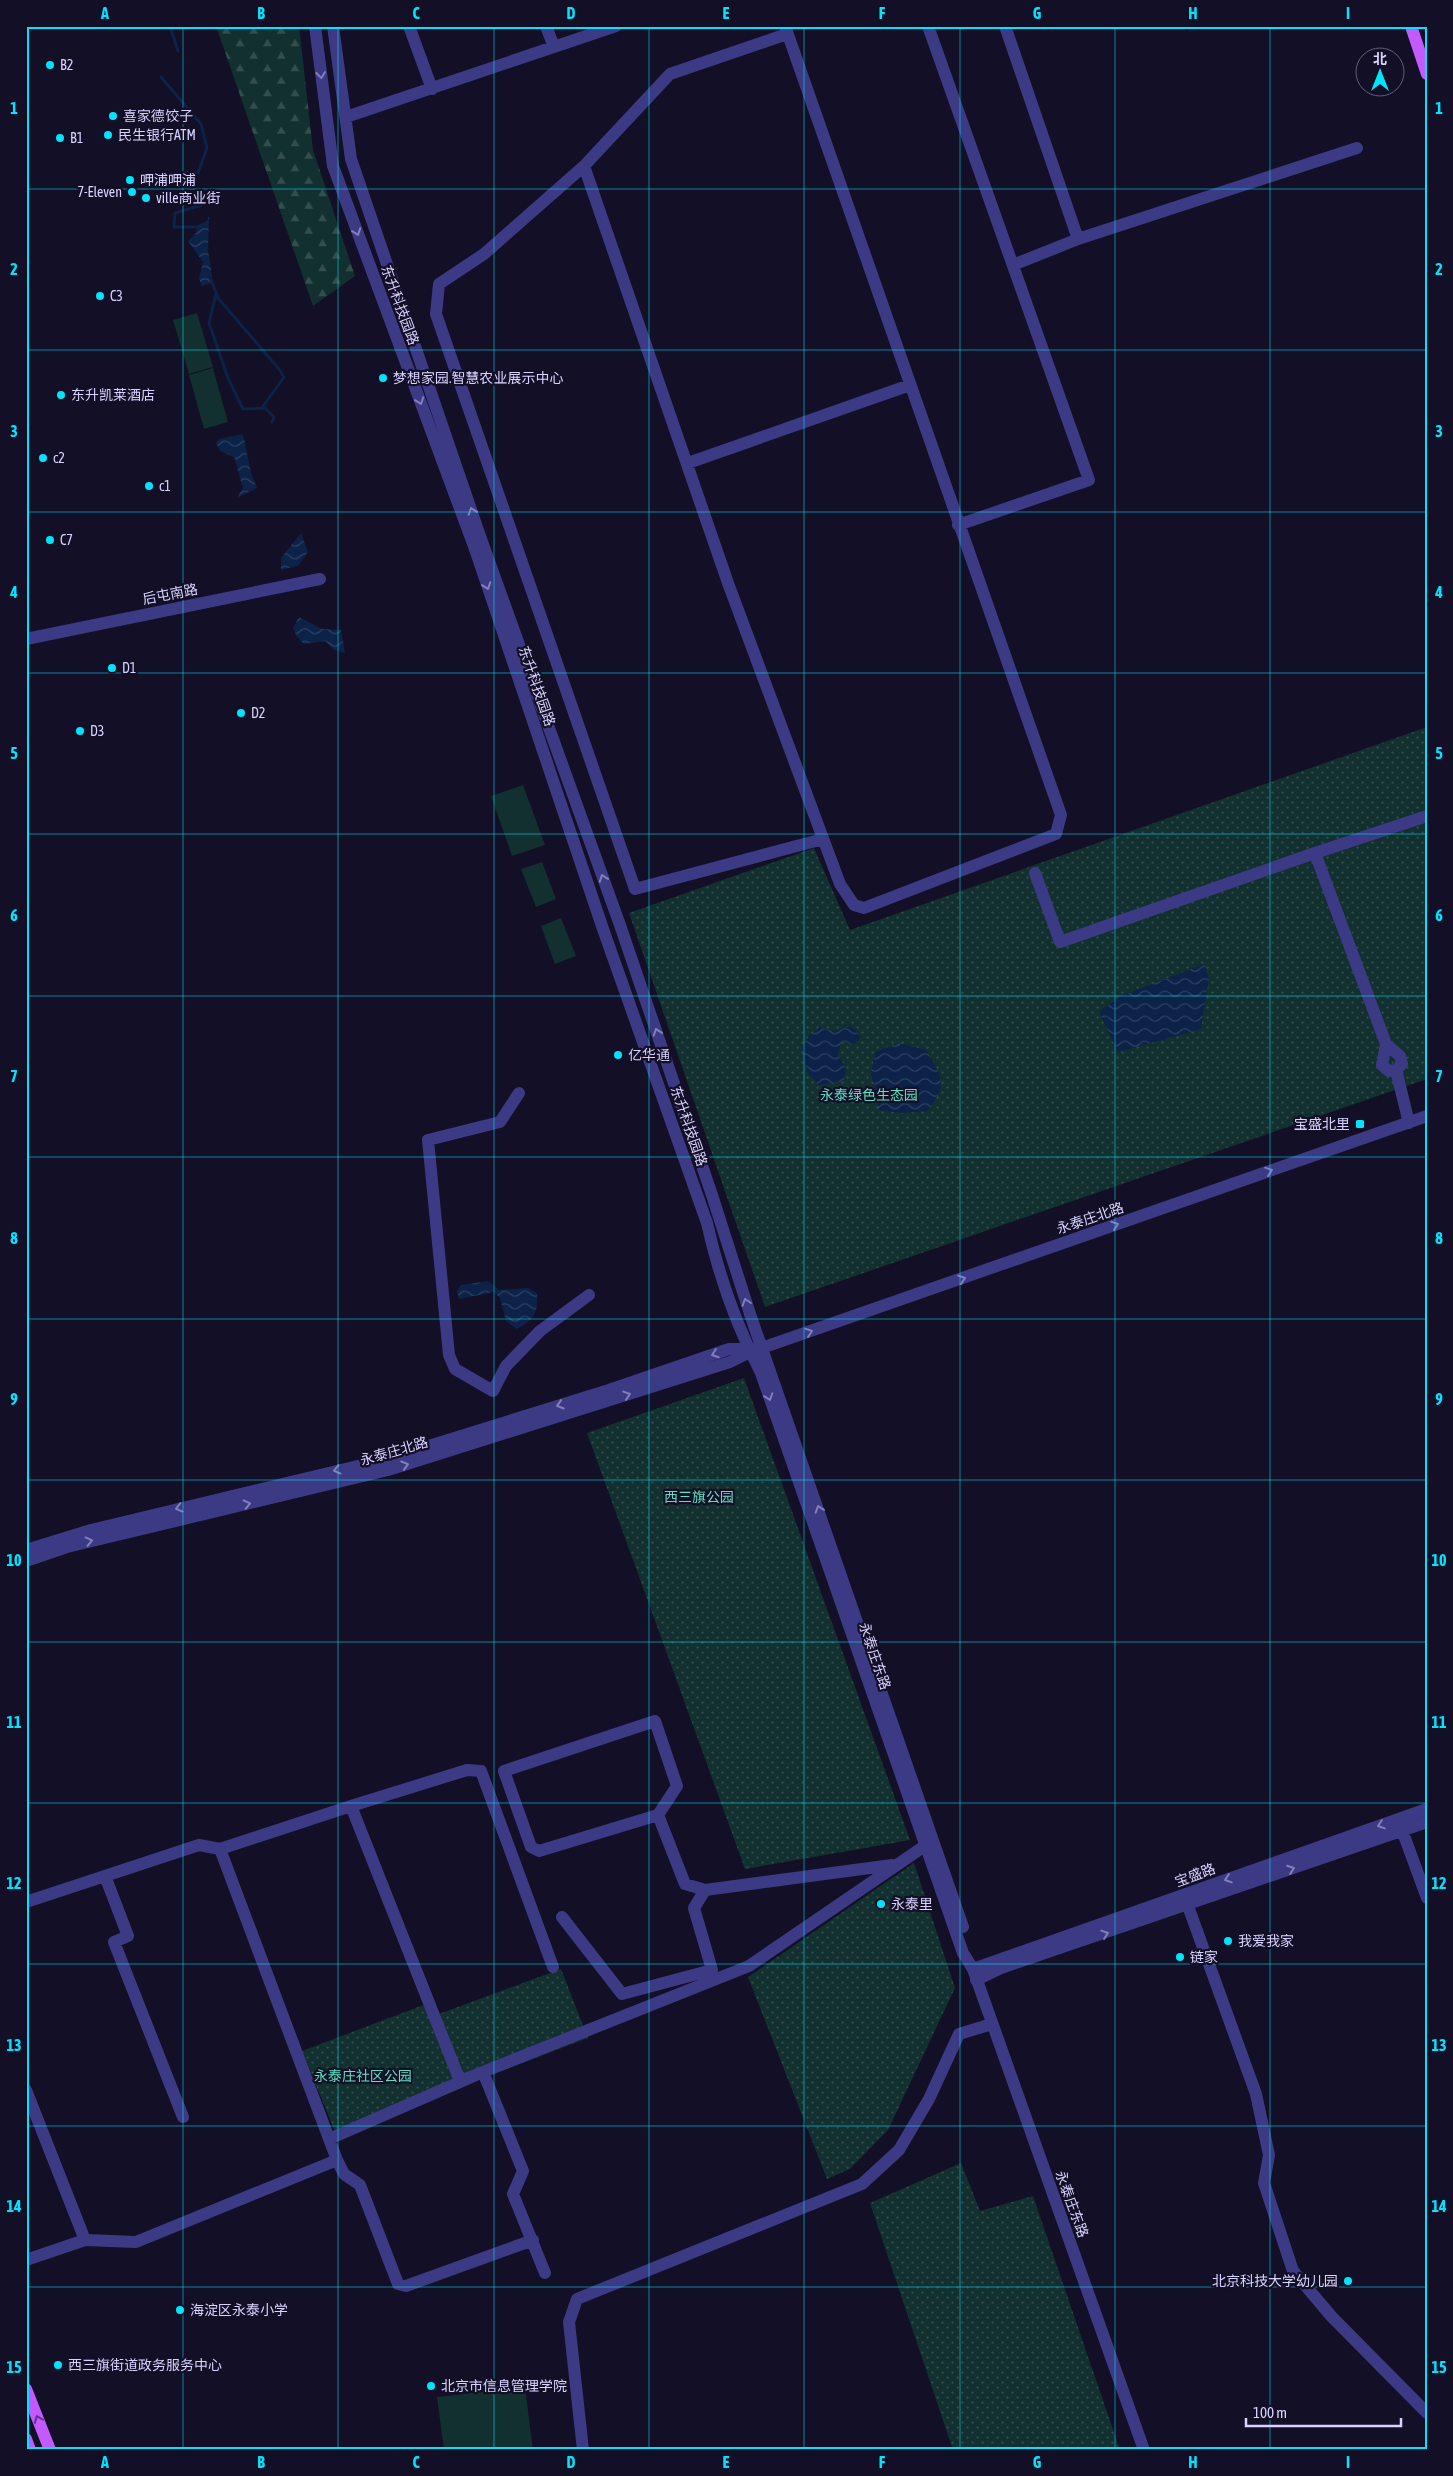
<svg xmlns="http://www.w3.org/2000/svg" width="1453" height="2476" font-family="'Asap Condensed','Noto Sans SC',sans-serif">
<defs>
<pattern id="grass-dots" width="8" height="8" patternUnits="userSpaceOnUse" patternTransform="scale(1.25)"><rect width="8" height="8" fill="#12302f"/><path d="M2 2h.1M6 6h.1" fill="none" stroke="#344d4e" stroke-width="1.8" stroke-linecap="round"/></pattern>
<pattern id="forest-firs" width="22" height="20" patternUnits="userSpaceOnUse" patternTransform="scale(1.25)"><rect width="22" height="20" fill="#12302f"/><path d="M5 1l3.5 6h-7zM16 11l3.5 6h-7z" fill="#344d4e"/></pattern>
<pattern id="water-waves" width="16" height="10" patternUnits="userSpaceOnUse" patternTransform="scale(1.25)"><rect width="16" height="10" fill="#0c2248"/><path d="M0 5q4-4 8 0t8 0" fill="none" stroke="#2f4163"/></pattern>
</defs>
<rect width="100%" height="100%" fill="#130f26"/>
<path fill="url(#grass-dots)" d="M 1427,727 L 1427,1079 L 765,1307 L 629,913 L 814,848 L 850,930 Z
M 744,1378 L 910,1840 L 745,1869 L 587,1433 Z
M 914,1863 L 955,1988 L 888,2130 L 850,2169 L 827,2179 L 748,1977 Z
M 561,1969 L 588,2038 L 336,2134 L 302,2051 L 434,2001 L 439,2014 Z
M 961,2163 L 980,2211 L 1033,2196 L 1120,2450 L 953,2450 L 870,2203 Z"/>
<path fill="url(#forest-firs)" d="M 216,26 L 299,26 L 313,150 L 355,276 L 313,306 Z"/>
<path fill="#12302f" d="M 197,313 L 213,367 L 189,374 L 173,320 Z
M 213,368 L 228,422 L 204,429 L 189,375 Z
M 523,785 L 545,845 L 512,856 L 491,796 Z
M 542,862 L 556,899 L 536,907 L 521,869 Z
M 561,918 L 576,956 L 555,964 L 541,926 Z
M 525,2387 L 533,2450 L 444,2450 L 437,2397 Z"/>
<path fill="url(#water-waves)" d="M 209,216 L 208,250 L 212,276 L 211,283 L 202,286 L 199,279 L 203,262 L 188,241 L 197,232 L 196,226 L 207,221 Z
M 243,434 L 251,473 L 257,488 L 237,498 L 243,488 L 234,457 L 220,451 L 216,443 L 219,439 Z
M 301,533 L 308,552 L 298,566 L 281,570 L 281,558 Z
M 299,617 L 322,629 L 341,630 L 345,653 L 334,650 L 325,641 L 304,644 L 297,637 L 293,628 Z
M 1204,964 L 1209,978 L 1201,1029 L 1118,1052 L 1099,1012 L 1119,997 Z
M 850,1026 L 856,1030 L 860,1039 L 852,1045 L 842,1040 L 838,1055 L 846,1068 L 844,1081 L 819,1085 L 807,1072 L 802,1048 L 809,1036 L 820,1027 C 831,1033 839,1031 850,1026 Z
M 899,1043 L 926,1050 C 943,1078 947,1084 928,1111 L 903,1113 L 879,1110 L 871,1074 L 875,1052 Z
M 488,1281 L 499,1290 L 528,1288 L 537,1293 C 538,1313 535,1319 517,1329 L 506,1321 L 500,1298 L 494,1292 L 459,1299 L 457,1291 L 461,1285 Z"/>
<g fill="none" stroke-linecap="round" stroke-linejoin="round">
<path stroke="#0c2248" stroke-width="3" d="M 170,26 L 178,51
M 161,77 L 201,124 L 207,148 L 198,173 L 183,172
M 196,227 L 174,227 L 175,213 L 202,205
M 211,280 L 218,298 L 279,369 L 284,377 L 262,408
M 216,293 L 209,323 L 228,378 L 243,409 L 265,408 L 274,417 L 272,422"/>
<path stroke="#3d3a85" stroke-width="12" d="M 315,26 L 333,166 L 475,549 L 603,929 L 707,1223 C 719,1277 735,1323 761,1373 L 963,1953 L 973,1969 L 1144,2450
M 333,26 L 351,159 L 481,539 L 620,925 L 712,1195 L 751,1317 L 963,1927
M 409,26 L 432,89
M 546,26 L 554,47
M 785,26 L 1061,815 L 1056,834 L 864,908 L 854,905 L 840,884 L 728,583 L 584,166 L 670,74 L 787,34
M 928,26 L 1089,480 L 958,525
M 1005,26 L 1078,239
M 346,117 L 616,26
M 584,166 L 484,254 L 439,284 L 436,314 L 635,889 L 823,839
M 1013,265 L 1078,239 L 1357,148
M 688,463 L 910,385
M 26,639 L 320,579
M 1035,873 L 1060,942 L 1315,853
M 1386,1044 L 1315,853 L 1427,816
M 1386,1044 L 1400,1056 L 1402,1064 L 1396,1070 L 1389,1071 L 1382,1065 Z
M 1396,1070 L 1409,1123
M 519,1093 L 500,1122 L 428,1140 L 449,1355 L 455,1369 L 493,1391 L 506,1366 L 540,1331 L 589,1295
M 26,1550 L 91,1530 L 387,1459 L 609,1390 L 729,1349 L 753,1349
M 26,1561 L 67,1547 L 388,1470 L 730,1362 L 750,1352 L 1427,1116
M 351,1806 L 467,1770 L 481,1771 L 553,1967
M 658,1815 L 677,1786 L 655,1721 L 504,1771 L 531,1847 L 539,1851 L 658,1815 L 685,1884 L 705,1890
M 1402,1830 L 1427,1898
M 220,1849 L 351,1806 L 460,2081 L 483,2072 L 523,2171 L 513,2194 L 545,2273
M 105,1876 L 128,1936 L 114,1942 L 183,2117
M 26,1902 L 199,1845 L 220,1849 L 337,2160 L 344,2174 L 360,2185 L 398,2284 L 406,2286 L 533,2240
M 1188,1906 L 1256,2094 L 1269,2155 L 1264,2183 L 1293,2271 L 1332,2317 L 1427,2413
M 562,1917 L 622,1994 L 712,1970 L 694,1908 L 705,1890 L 892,1865
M 973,1969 L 1427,1809
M 976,1980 L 1001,1968 L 1427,1822
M 26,2090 L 85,2240
M 329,2139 L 483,2072 L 749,1966 L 929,1843
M 26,2260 L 85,2240 L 136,2242 L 337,2160
M 583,2450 L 569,2322 L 577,2299 L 862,2184 L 899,2150 L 929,2099 L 959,2034 L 992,2024"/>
<path stroke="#c25bff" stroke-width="12" d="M 1411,26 L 1427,74
M 26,2389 L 50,2450
M 26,2439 L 30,2450"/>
</g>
<defs><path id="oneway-chevron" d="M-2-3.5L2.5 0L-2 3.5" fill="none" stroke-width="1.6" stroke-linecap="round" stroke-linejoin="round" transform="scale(1.25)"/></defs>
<g stroke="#837fbc">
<use href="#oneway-chevron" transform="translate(321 75) rotate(83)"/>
<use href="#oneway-chevron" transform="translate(357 232) rotate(70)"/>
<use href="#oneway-chevron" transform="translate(420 401) rotate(70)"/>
<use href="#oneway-chevron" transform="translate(472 511) rotate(-109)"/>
<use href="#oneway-chevron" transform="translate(487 586) rotate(71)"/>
<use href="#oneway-chevron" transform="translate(603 878) rotate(-110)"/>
<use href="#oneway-chevron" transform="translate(657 1032) rotate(-109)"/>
<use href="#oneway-chevron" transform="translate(1269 1171) rotate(-19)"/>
<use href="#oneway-chevron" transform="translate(1115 1225) rotate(-19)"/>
<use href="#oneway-chevron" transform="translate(962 1279) rotate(-19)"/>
<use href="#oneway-chevron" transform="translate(746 1302) rotate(-108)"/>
<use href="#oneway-chevron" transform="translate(809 1332) rotate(-19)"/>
<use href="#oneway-chevron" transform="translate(715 1354) rotate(161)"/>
<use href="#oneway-chevron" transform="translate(627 1395) rotate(-18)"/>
<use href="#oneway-chevron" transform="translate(769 1397) rotate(71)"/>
<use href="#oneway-chevron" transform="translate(560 1405) rotate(163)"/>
<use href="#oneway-chevron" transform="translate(405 1465) rotate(-17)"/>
<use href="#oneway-chevron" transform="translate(337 1470) rotate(166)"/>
<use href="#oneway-chevron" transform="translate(247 1504) rotate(-13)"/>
<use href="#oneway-chevron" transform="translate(179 1508) rotate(166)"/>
<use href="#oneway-chevron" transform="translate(819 1509) rotate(-109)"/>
<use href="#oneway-chevron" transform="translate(89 1541) rotate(-13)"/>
<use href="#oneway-chevron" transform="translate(1381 1825) rotate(161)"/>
<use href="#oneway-chevron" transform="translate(1291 1869) rotate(-20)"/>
<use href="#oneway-chevron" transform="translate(1228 1879) rotate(161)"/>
<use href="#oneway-chevron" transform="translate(1105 1934) rotate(-19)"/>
</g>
<use stroke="#623188" href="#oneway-chevron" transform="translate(38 2419) rotate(-111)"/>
<path fill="none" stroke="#00e5ff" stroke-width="1" stroke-opacity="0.55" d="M 183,26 L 183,2450M 338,26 L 338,2450M 494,26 L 494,2450M 649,26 L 649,2450M 804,26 L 804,2450M 960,26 L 960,2450M 1115,26 L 1115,2450M 1270,26 L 1270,2450M 26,189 L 1427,189M 26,350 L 1427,350M 26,512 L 1427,512M 26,673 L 1427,673M 26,834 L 1427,834M 26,996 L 1427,996M 26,1157 L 1427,1157M 26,1319 L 1427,1319M 26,1480 L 1427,1480M 26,1642 L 1427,1642M 26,1803 L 1427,1803M 26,1964 L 1427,1964M 26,2126 L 1427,2126M 26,2287 L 1427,2287"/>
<g fill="#00e5ff" stroke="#130f26" stroke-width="2">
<circle cx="50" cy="65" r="5"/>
<circle cx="113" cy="116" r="5"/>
<circle cx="108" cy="135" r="5"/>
<circle cx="60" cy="138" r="5"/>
<circle cx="130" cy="180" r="5"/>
<circle cx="132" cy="192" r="5"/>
<circle cx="146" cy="198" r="5"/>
<circle cx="100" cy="296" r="5"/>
<circle cx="383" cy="378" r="5"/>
<circle cx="61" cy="395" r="5"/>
<circle cx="43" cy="458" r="5"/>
<circle cx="149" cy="486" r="5"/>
<circle cx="50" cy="540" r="5"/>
<circle cx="112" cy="668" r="5"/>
<circle cx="241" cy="713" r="5"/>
<circle cx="80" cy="731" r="5"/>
<circle cx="618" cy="1055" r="5"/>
<rect x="1355" y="1119" width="10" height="10" rx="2.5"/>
<circle cx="881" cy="1904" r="5"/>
<circle cx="1228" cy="1941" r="5"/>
<circle cx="1180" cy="1957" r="5"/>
<circle cx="1348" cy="2281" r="5"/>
<circle cx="180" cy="2310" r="5"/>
<circle cx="58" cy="2365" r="5"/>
<circle cx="431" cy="2386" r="5"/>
</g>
<g text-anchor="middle" stroke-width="4.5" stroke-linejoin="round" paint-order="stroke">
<g font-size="14" fill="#d9d4ff" stroke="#130f26" text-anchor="start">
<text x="60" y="70">B2</text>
<text x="123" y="121">喜家德饺子</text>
<text x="118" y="140">民生银行ATM</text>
<text x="70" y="143">B1</text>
<text x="140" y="185">呷浦呷浦</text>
<text x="122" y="197" text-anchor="end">7-Eleven</text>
<text x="156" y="203">ville商业街</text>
<text x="110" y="301">C3</text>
<text x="393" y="383">梦想家园.智慧农业展示中心</text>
<text x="71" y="400">东升凯莱酒店</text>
<text x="53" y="463">c2</text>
<text x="159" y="491">c1</text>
<text x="60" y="545">C7</text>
<text x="122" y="673">D1</text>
<text x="251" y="718">D2</text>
<text x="90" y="736">D3</text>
<text x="628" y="1060">亿华通</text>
<text x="1350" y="1129" text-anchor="end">宝盛北里</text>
<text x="891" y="1909">永泰里</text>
<text x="1238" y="1946">我爱我家</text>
<text x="1190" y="1962">链家</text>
<text x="1338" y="2286" text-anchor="end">北京科技大学幼儿园</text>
<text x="190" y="2315">海淀区永泰小学</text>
<text x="68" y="2370">西三旗街道政务服务中心</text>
<text x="441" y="2391">北京市信息管理学院</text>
</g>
<g font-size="14" fill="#d9d4ff" stroke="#130f26">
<text transform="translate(400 305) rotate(70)" y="5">东升科技园路</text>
<text transform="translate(170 594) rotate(-11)" y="5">后屯南路</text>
<text transform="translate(537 686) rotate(71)" y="5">东升科技园路</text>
<text transform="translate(689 1126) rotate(71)" y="5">东升科技园路</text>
<text transform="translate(1090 1218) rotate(-19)" y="5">永泰庄北路</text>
<text transform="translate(394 1451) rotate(-16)" y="5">永泰庄北路</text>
<text transform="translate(875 1656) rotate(71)" y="5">永泰庄东路</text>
<text transform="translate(1195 1875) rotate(-20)" y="5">宝盛路</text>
<text transform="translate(1072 2204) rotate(70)" y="5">永泰庄东路</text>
</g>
<g font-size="14" fill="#5fe0c0" stroke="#130f26">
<text x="869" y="1100">永泰绿色生态园</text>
<text x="699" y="1502">西三旗公园</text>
<text x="363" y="2081">永泰庄社区公园</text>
</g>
</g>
<rect width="1453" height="2476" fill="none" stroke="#130f26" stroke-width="55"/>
<g transform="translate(1380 72)"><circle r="24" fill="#130f26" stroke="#625e7d"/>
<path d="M0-4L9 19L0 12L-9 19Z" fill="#00e5ff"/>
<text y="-8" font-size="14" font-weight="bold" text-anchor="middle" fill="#d9d4ff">北</text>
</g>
<path d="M1246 2418v8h155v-8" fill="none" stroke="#d9d4ff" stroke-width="2.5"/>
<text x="1253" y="2418" font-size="15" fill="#d9d4ff" stroke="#130f26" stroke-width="4" paint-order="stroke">100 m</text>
<rect x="28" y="28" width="1398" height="2420" fill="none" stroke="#00e5ff" stroke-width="2"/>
<g font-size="16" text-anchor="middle" font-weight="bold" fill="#00e5ff">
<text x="105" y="19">A</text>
<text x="261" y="19">B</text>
<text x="416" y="19">C</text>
<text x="571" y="19">D</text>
<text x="726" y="19">E</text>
<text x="882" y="19">F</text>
<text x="1037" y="19">G</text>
<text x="1193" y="19">H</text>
<text x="1348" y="19">I</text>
<text x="14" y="114">1</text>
<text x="1439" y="114">1</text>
<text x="14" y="275">2</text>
<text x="1439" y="275">2</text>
<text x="14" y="437">3</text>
<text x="1439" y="437">3</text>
<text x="14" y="598">4</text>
<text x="1439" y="598">4</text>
<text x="14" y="759">5</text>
<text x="1439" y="759">5</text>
<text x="14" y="921">6</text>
<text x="1439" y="921">6</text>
<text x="14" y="1082">7</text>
<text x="1439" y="1082">7</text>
<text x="14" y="1244">8</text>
<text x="1439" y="1244">8</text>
<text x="14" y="1405">9</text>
<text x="1439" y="1405">9</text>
<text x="14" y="1566">10</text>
<text x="1439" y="1566">10</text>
<text x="14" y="1728">11</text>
<text x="1439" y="1728">11</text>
<text x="14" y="1889">12</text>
<text x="1439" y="1889">12</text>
<text x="14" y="2051">13</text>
<text x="1439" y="2051">13</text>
<text x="14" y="2212">14</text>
<text x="1439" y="2212">14</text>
<text x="14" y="2373">15</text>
<text x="1439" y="2373">15</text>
<text x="105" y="2468">A</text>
<text x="261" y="2468">B</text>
<text x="416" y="2468">C</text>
<text x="571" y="2468">D</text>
<text x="726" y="2468">E</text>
<text x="882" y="2468">F</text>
<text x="1037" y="2468">G</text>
<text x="1193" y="2468">H</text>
<text x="1348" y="2468">I</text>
</g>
</svg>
